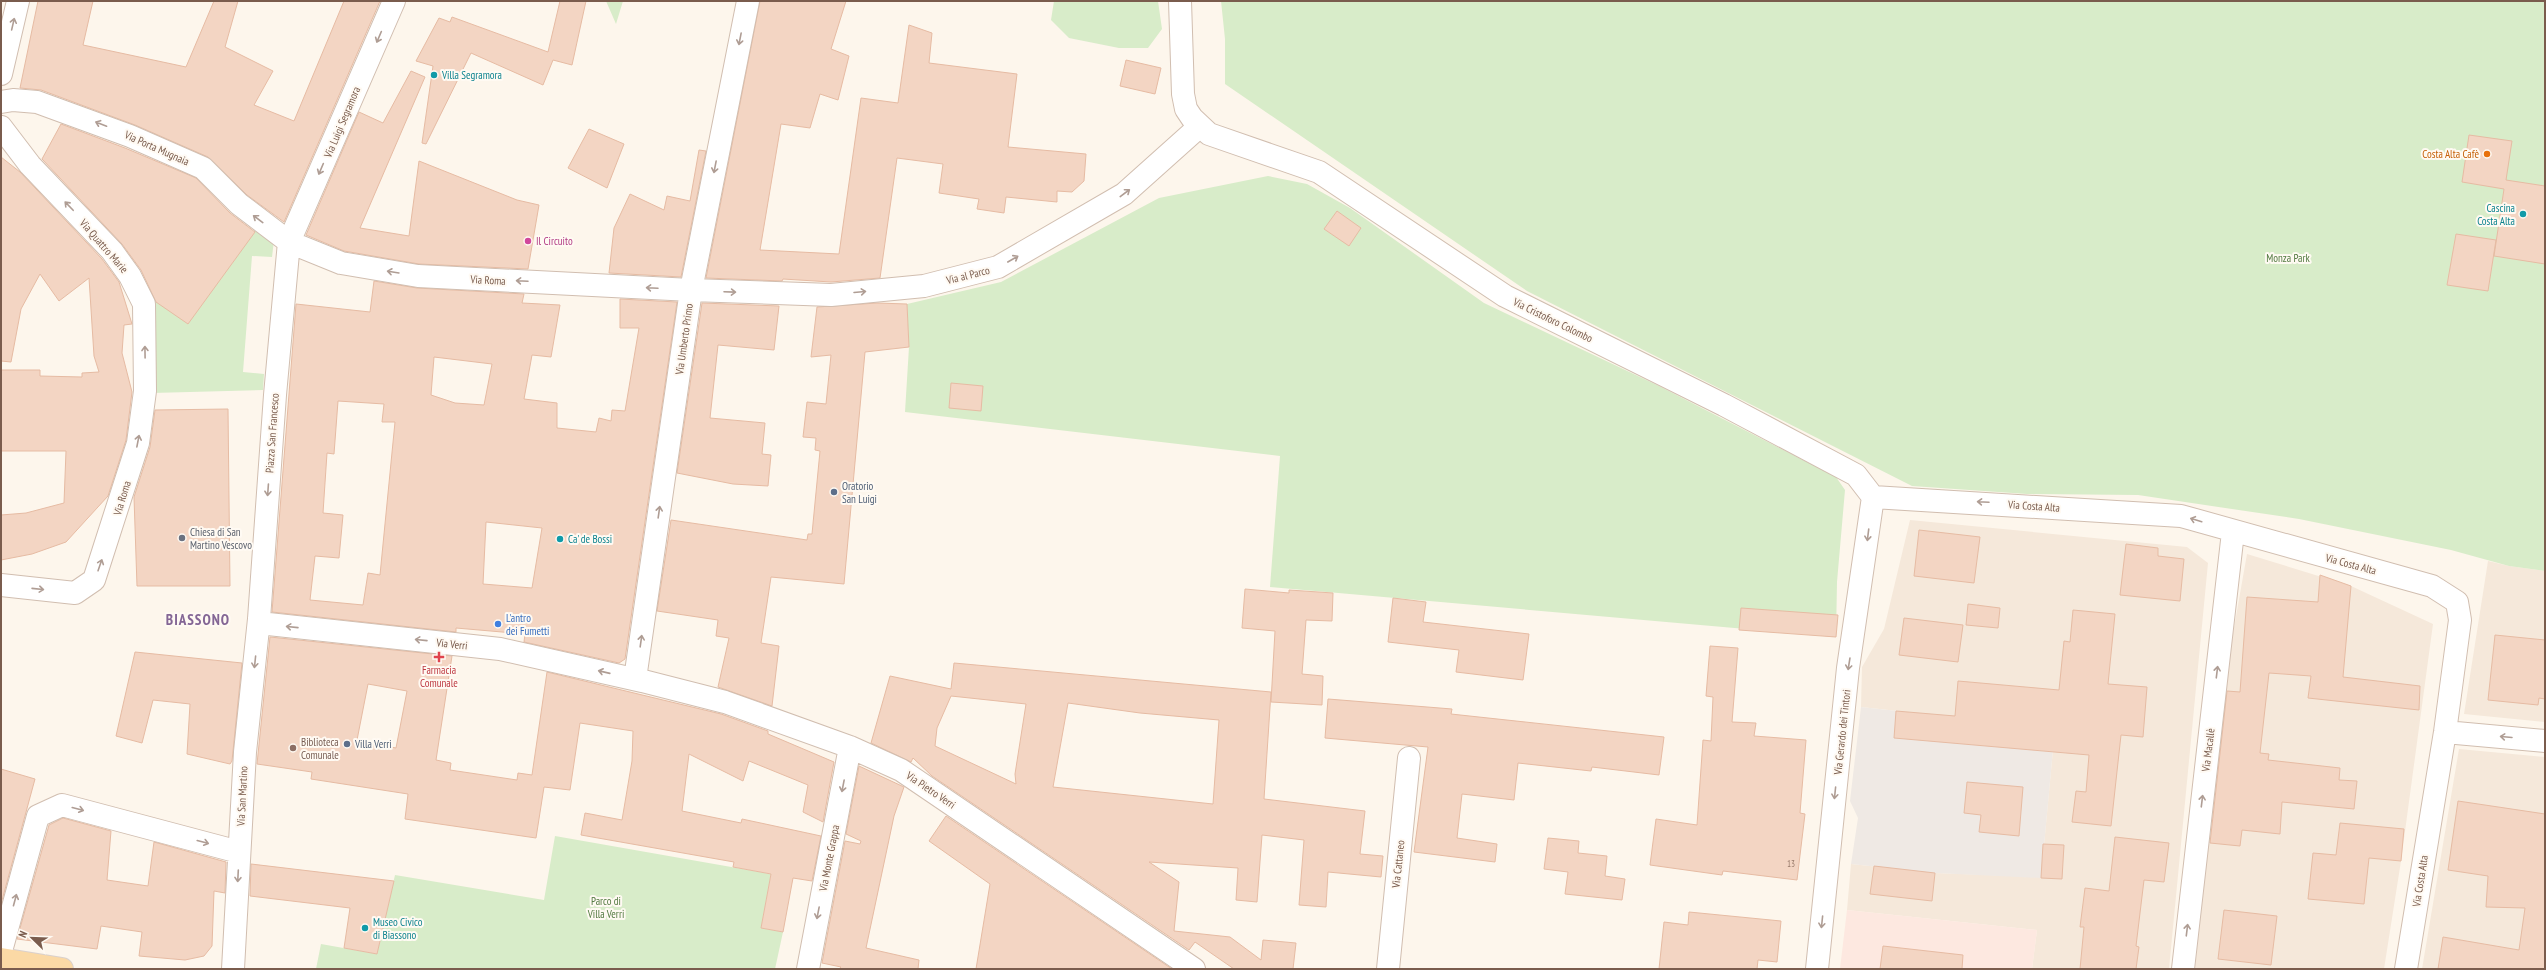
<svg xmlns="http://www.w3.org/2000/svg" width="2546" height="970" font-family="'PT Sans Narrow',sans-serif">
<rect width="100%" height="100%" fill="#fdf6ec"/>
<path fill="#f5e8da" d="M 1910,520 L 2187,547 L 2208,563 L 2169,969 L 2032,969 L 2037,930 L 1847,910 L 1851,864 L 1935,873 L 2041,877 L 2055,728 L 1861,707 L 1862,667 L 1884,629 Z
M 2247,554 L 2351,586 L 2433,624 L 2401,861 L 2384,969 L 2195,969 L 2223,690 Z
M 2488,561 L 2509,566 L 2545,571 L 2545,722 L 2464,714 Z
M 2459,749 L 2545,757 L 2545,969 L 2422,969 Z"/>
<path fill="#fde8e0" d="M 1847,910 L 2037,930 L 2032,969 L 1840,969 Z"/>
<path fill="#efe9e4" d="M 1861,707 L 2055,728 L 2041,878 L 1935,873 L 1851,864 L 1858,818 L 1850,801 Z"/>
<path fill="#d8ecc9" d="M 606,1 L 623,1 L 616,24 Z
M 1054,1 L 1158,1 L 1162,29 L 1148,48 L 1119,48 L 1069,38 L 1051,20 Z
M 1221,1 L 2545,1 L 2545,571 L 2509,566 L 2451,550 L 2299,519 L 2138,495 L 2027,494 L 1912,486 L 1527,291 L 1225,84 L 1225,39 Z
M 1268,176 L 1307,184 L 1350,208 L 1484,303 L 1659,386 L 1836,477 L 1845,490 L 1837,582 L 1836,637 L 1270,587 L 1280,456 L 905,412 L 909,347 L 907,304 L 1001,282 L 1159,198 Z
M 262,221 L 275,232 L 272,257 L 252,256 L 243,372 L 264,374 L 263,390 L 152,393 L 148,293 L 186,322 Z
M 555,836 L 771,874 L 761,928 L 783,932 L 775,969 L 316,969 L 321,944 L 377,954 L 395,875 L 544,900 Z"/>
<path fill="#f3d5c3" stroke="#e6bba3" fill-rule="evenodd" d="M 38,1 L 93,1 L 83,45 L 186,67 L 214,1 L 238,1 L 225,47 L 273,71 L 254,105 L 294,121 L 344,1 L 380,1 L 284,222 L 247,195 L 208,157 L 135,125 L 41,90 L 20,88 Z
M 560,1 L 586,1 L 572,65 L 553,60 L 543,85 L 471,53 L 426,144 L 422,143 L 433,66 L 416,61 L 439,18 L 450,22 L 452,17 L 548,52 Z
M 760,1 L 846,1 L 831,49 L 849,56 L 838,100 L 820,94 L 810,128 L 781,124 L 760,250 L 839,254 L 861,98 L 898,103 L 909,25 L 932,33 L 929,63 L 1017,74 L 1008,147 L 1086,154 L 1084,181 L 1072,192 L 1057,191 L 1057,202 L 1006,197 L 1004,213 L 977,209 L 979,199 L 939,193 L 943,164 L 897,158 L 880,278 L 831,282 L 783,279 L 782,281 L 706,278 Z
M 1126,60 L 1161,68 L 1155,94 L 1120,86 Z
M 411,71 L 425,77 L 360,228 L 409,236 L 419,161 L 517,200 L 539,205 L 528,269 L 419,264 L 344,251 L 306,235 L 359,112 L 383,123 Z
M 61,124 L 125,148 L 196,178 L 230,213 L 255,232 L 188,324 L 156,302 L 141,270 L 122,244 L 42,159 Z
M 589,129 L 624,144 L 607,188 L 568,168 Z
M 2469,135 L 2512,141 L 2506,180 L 2545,186 L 2545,264 L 2494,256 L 2504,189 L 2462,182 Z
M 699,150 L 706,151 L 681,277 L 609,273 L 614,228 L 630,194 L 664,210 L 667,196 L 690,201 Z
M 1,157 L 20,172 L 102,259 L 119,282 L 132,324 L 124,325 L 122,353 L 132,392 L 126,440 L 108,496 L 66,542 L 32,554 L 1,560 L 1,515 L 26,513 L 64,503 L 66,451 L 1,451 L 1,370 L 40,370 L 40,376 L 82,377 L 82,373 L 99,372 L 94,356 L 89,278 L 59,301 L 40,274 L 21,309 L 11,362 L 1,361 Z
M 1337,211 L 1361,228 L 1349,246 L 1324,229 Z
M 2456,234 L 2496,240 L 2488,291 L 2447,285 Z
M 374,281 L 417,288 L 524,294 L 522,303 L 560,305 L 551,357 L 532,355 L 524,399 L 557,403 L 557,428 L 596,432 L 599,418 L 611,421 L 612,410 L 625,411 L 639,328 L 620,328 L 620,299 L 677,302 L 625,659 L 619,663 L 524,642 L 525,634 L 456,628 L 456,632 L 272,612 L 296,304 L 370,312 ZM 434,357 L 492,364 L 484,405 L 455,403 L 431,395 ZM 338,401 L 384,404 L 382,422 L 395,422 L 380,575 L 368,573 L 363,605 L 310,600 L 315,556 L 339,558 L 343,515 L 323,513 L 327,453 L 334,454 ZM 486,522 L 542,528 L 532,588 L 483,584 Z
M 702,303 L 779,306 L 774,350 L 718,345 L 710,418 L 765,423 L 762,454 L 771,455 L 768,486 L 733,484 L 677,473 Z
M 877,303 L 907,304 L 909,347 L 865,352 L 844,584 L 771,577 L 761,643 L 779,646 L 772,706 L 718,687 L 729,638 L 716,636 L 718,620 L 657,611 L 671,520 L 807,540 L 808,534 L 812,534 L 820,451 L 815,450 L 816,438 L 803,437 L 807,402 L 826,404 L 831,355 L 811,357 L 817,307 Z
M 951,383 L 983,386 L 981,411 L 949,408 Z
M 228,409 L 230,586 L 137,586 L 134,497 L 150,447 L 155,410 Z
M 1919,530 L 1980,537 L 1974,583 L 1914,576 Z
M 2126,544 L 2158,548 L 2158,556 L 2184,559 L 2180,601 L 2120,595 Z
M 2320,575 L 2351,586 L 2343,677 L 2420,686 L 2419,710 L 2308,698 L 2311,676 L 2269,673 L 2260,753 L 2269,754 L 2268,760 L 2340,768 L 2339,780 L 2357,781 L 2354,809 L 2282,802 L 2280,834 L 2242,830 L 2240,846 L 2210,843 L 2227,691 L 2240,692 L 2247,597 L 2318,602 Z
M 1245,589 L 1289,593 L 1289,590 L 1333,593 L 1332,621 L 1306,620 L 1302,674 L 1323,676 L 1322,705 L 1271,702 L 1275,631 L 1242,628 Z
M 1393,598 L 1426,602 L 1423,622 L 1529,634 L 1523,680 L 1456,672 L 1459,650 L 1388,642 Z
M 1968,604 L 2000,608 L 1998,628 L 1966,625 Z
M 1741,608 L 1838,615 L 1836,637 L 1739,630 Z
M 2073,610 L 2115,614 L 2108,684 L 2147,687 L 2143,737 L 2121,735 L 2111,826 L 2072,822 L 2076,791 L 2086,792 L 2089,755 L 1894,738 L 1896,711 L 1955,716 L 1958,681 L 2059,690 L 2064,641 L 2070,642 Z
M 1904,618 L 1963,625 L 1958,662 L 1899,655 Z
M 2495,635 L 2545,640 L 2545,699 L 2539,698 L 2538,705 L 2488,700 Z
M 270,637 L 452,656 L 436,760 L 451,763 L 450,770 L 517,780 L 518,773 L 532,775 L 547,672 L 721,714 L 768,731 L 768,734 L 834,762 L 823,822 L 803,812 L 808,785 L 749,761 L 743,781 L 689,754 L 682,811 L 741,823 L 742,819 L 821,836 L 812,881 L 793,878 L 783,932 L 761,928 L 771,874 L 733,867 L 734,862 L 581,835 L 585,813 L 622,820 L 632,761 L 633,731 L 580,723 L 570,790 L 544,787 L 536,838 L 405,819 L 408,794 L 311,779 L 312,772 L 257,764 ZM 368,684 L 407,691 L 396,748 L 357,740 Z
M 1710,646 L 1738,648 L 1732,722 L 1756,723 L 1754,736 L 1806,740 L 1800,813 L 1805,814 L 1797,880 L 1723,871 L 1722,875 L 1650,865 L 1656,819 L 1697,825 L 1703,740 L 1711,741 L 1713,697 L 1706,696 Z
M 135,652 L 242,663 L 232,761 L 230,764 L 187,754 L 190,704 L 153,700 L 142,743 L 116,736 Z
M 954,663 L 1271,692 L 1264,799 L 1365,811 L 1360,854 L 1383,856 L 1381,877 L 1328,872 L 1326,907 L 1299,905 L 1304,840 L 1262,835 L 1257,902 L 1236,900 L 1238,868 L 1149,862 L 1179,882 L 1174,931 L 1230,937 L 1261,960 L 1263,940 L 1296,943 L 1293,969 L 1234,969 L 1195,942 L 1189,950 L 932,776 L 913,758 L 911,762 L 871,743 L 890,676 L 951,689 ZM 951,696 L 1026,704 L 1015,774 L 1016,784 L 935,746 L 937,728 ZM 1068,703 L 1140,713 L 1219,720 L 1213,804 L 1053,787 Z
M 1328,699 L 1452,709 L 1451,714 L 1664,737 L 1659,775 L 1592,767 L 1591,771 L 1518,763 L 1514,800 L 1462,794 L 1457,838 L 1497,844 L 1495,862 L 1414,852 L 1428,747 L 1325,738 Z
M 859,766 L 904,787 L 894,816 L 866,948 L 919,960 L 918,969 L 839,969 L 841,967 L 822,963 L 845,841 L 860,844 L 861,841 L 846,834 Z
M 1,769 L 35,779 L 1,904 Z
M 1967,782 L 2023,787 L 2019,836 L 1979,832 L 1981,815 L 1964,813 Z
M 2458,801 L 2545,814 L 2545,969 L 2438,969 L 2443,937 L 2519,950 L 2525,908 L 2486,907 L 2488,876 L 2448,870 Z
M 946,816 L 1172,969 L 976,969 L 990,884 L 929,841 Z
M 63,818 L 111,831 L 107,880 L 148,886 L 154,842 L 226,862 L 225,893 L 214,891 L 212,946 L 204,956 L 185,960 L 139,956 L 142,932 L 101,926 L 97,949 L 17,939 L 49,825 Z
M 2340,823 L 2404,829 L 2401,861 L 2369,858 L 2364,904 L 2308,899 L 2313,853 L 2336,855 Z
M 2115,837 L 2169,843 L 2164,882 L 2144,880 L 2136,946 L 2139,947 L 2136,969 L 2080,969 L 2084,927 L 2080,927 L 2085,888 L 2109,891 Z
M 1548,838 L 1579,841 L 1578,853 L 1607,856 L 1605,876 L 1625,879 L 1622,900 L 1565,894 L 1568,872 L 1544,869 Z
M 2043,844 L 2064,845 L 2062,879 L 2041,878 Z
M 251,864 L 394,881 L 377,954 L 344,948 L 350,908 L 250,896 Z
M 1874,866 L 1935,873 L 1932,901 L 1870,894 Z
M 2224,910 L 2277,916 L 2271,965 L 2218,959 Z
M 1689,912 L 1781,921 L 1777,962 L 1758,960 L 1757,969 L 1659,969 L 1664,922 L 1688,925 Z
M 1883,946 L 1963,955 L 1962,969 L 1880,969 Z"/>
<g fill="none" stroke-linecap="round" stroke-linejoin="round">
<g stroke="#d1beb0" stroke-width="24">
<path id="minor" d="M 748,1 L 691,290 L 635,679 L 725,702 L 850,747 L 901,770 L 1194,969
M 1180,1 L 1183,94 L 1186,109 L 1192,118 L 1209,134 L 1319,172 L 1505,296 L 1724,405 L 1856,475 L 1873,497
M 1,74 L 18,1
M 1,102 L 13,100 L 37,102 L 130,136 L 203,168 L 239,204 L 289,242 L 341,263 L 418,276 L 691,290 L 831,295 L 924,286 L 998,267 L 1124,194 L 1200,126
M 1,127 L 30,165 L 112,251 L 130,276 L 144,304 L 145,391 L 138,443 L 94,580 L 75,593 L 1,585
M 1873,497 L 2181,516 L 2432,586 L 2457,602 L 2460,620 L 2445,732 L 2406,969
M 259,623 L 500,649 L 642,681
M 2445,732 L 2545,741
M 1,951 L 38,816 L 62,805 L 239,852
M 233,969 L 245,752 L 259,619 L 275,395 L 289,242 L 394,1
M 808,969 L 850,747
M 1388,969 L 1409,758
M 1817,969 L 1848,668 L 1873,497
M 2183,969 L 2233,532"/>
</g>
<g stroke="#dad1cd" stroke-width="24">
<path id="major" d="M 1,959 L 62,969"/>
</g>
<use href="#minor" stroke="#fff" stroke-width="22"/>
<use href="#major" stroke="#fbd9a5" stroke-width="22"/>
</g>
<defs><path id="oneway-shaft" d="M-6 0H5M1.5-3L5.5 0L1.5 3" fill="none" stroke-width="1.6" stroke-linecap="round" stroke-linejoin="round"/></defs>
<g stroke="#af9d94">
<use href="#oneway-shaft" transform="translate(13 24) rotate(-77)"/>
<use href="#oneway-shaft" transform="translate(379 37) rotate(113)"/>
<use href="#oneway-shaft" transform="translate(740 39) rotate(101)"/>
<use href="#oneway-shaft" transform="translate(101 124) rotate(-159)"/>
<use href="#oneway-shaft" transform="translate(715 167) rotate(101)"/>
<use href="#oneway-shaft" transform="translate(321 169) rotate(113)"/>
<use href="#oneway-shaft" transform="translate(1125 193) rotate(-37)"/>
<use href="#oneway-shaft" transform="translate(69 206) rotate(-134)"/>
<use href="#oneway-shaft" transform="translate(258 219) rotate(-143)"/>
<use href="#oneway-shaft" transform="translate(1013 259) rotate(-30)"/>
<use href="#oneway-shaft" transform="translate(393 272) rotate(-171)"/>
<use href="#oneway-shaft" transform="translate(522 281) rotate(-177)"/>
<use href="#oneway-shaft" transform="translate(652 288) rotate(-177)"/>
<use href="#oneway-shaft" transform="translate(730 292) rotate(2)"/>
<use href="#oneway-shaft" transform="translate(860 292) rotate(-5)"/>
<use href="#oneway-shaft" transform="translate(145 352) rotate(-91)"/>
<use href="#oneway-shaft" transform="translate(138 441) rotate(-79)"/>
<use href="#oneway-shaft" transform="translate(268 490) rotate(94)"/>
<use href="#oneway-shaft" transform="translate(1983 502) rotate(-177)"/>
<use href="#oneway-shaft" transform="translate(659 512) rotate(-82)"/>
<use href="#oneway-shaft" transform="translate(2196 520) rotate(-163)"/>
<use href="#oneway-shaft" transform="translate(1868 535) rotate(97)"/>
<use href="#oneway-shaft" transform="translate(100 565) rotate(-71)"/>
<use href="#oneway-shaft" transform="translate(38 589) rotate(6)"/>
<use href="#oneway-shaft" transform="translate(292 627) rotate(-174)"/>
<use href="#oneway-shaft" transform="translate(421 640) rotate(-174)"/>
<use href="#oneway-shaft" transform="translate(641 641) rotate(-82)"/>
<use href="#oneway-shaft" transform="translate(255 662) rotate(96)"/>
<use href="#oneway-shaft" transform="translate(1849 664) rotate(99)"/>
<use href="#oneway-shaft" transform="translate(604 672) rotate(-167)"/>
<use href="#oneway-shaft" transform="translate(2217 672) rotate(-83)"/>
<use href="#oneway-shaft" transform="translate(2506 737) rotate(-175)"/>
<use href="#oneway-shaft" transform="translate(843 786) rotate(101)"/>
<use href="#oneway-shaft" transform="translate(1835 793) rotate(96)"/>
<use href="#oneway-shaft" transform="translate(2202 801) rotate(-83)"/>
<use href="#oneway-shaft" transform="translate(78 809) rotate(15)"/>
<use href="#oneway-shaft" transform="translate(203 842) rotate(15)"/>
<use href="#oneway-shaft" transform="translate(238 876) rotate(93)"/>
<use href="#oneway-shaft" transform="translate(15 900) rotate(-75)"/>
<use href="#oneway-shaft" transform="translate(818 913) rotate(101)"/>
<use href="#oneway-shaft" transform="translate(1822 922) rotate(96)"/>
<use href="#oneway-shaft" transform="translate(2187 930) rotate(-83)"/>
</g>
<g fill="#0f9aa8" stroke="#fffaf3" stroke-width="1.5">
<circle cx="434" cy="75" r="4"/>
<circle cx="2523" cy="214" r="4"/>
<circle cx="560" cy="539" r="4"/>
<circle cx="365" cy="928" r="4"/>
</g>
<circle fill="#e8710a" stroke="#fffaf3" stroke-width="1.5" cx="2487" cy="154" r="4"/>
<circle fill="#d1479c" stroke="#fffaf3" stroke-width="1.5" cx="528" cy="241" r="4"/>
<g fill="#5c6f8a" stroke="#fffaf3" stroke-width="1.5">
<circle cx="834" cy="492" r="4"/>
<circle cx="347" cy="744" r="4"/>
</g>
<circle fill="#6b7280" stroke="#fffaf3" stroke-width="1.5" cx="182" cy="538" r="4"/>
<circle fill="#3f7fe0" stroke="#fffaf3" stroke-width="1.5" cx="498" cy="624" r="4"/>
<path fill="#e0444e" stroke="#fffaf3" stroke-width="1.5" d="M437 651h4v4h4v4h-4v4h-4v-4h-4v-4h4z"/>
<circle fill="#8d6e63" stroke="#fffaf3" stroke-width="1.5" cx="293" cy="748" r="4"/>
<g text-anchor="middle" stroke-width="4" stroke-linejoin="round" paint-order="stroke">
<g font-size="9" fill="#987a6a">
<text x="1791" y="867">13</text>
</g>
<g font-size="11" fill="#0d838f" stroke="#fffaf3" text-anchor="start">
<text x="442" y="79">Villa Segramora</text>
<text x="2515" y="212" text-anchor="end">Cascina<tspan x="2515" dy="13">Costa Alta</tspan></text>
<text x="568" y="543">Ca' de Bossi</text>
<text x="373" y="926">Museo Civico<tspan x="373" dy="13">di Biassono</tspan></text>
</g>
<g font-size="11" fill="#7a5c4d" stroke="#fffaf3">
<text transform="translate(342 122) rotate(-67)" y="4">Via Luigi Segramora</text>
<text transform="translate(157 148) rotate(24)" y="4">Via Porta Mugnaia</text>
<text transform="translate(104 246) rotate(49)" y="4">Via Quattro Marie</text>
<text transform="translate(968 275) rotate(-14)" y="4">Via al Parco</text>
<text transform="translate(488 280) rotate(3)" y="4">Via Roma</text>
<text transform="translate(1553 320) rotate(26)" y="4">Via Cristoforo Colombo</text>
<text transform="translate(684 339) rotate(-82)" y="4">Via Umberto Primo</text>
<text transform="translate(272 433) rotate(-86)" y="4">Piazza San Francesco</text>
<text transform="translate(122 498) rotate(-73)" y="4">Via Roma</text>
<text transform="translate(2034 506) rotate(4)" y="4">Via Costa Alta</text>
<text transform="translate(2351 564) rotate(15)" y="4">Via Costa Alta</text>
<text transform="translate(452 644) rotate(6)" y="4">Via Verri</text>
<text transform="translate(1842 732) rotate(-84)" y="4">Via Gerardo dei Tintori</text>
<text transform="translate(2208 750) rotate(-83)" y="4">Via Macallè</text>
<text transform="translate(931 790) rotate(34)" y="4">Via Pietro Verri</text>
<text transform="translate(242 796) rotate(-87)" y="4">Via San Martino</text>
<text transform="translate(829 858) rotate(-79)" y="4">Via Monte Grappa</text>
<text transform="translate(1398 864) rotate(-84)" y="4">Via Cattaneo</text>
<text transform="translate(2420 881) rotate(-81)" y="4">Via Costa Alta</text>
</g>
<g font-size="11" fill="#c56008" stroke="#fffaf3" text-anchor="end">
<text x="2479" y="158">Costa Alta Cafè</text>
</g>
<g font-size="11" fill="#b23c85" stroke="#fffaf3" text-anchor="start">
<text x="536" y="245">Il Circuito</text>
</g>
<g font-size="11" fill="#537a41" stroke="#fffaf3">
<text x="2288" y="262">Monza Park</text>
<text x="606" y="905">Parco di<tspan x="606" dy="13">Villa Verri</tspan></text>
</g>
<g font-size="11" fill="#4e5e75" stroke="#fffaf3" text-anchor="start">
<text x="842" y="490">Oratorio<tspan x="842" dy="13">San Luigi</tspan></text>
<text x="355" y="748">Villa Verri</text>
</g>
<g font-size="11" fill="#5b616d" stroke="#fffaf3" text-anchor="start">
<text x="190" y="536">Chiesa di San<tspan x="190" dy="13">Martino Vescovo</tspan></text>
</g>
<g font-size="11" fill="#366cbe" stroke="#fffaf3" text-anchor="start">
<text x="506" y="622">L'antro<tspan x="506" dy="13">dei Fumetti</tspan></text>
</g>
<g font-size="11" fill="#be3a42" stroke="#fffaf3">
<text x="439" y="674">Farmacia<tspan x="439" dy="13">Comunale</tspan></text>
</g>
<g font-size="11" fill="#785e54" stroke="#fffaf3" text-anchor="start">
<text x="301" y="746">Biblioteca<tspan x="301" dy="13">Comunale</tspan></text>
</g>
<g font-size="15" font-weight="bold" letter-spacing="1" fill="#846695" stroke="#fffaf3">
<text x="198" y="625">BIASSONO</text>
</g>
</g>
<rect width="2546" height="970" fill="none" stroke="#7a5c4d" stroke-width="4"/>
<g transform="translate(32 938) rotate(293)" stroke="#fffaf3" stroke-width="3" paint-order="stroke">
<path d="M0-3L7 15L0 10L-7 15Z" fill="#7a5c4d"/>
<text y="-6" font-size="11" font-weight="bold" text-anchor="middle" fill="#7a5c4d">N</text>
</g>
</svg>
